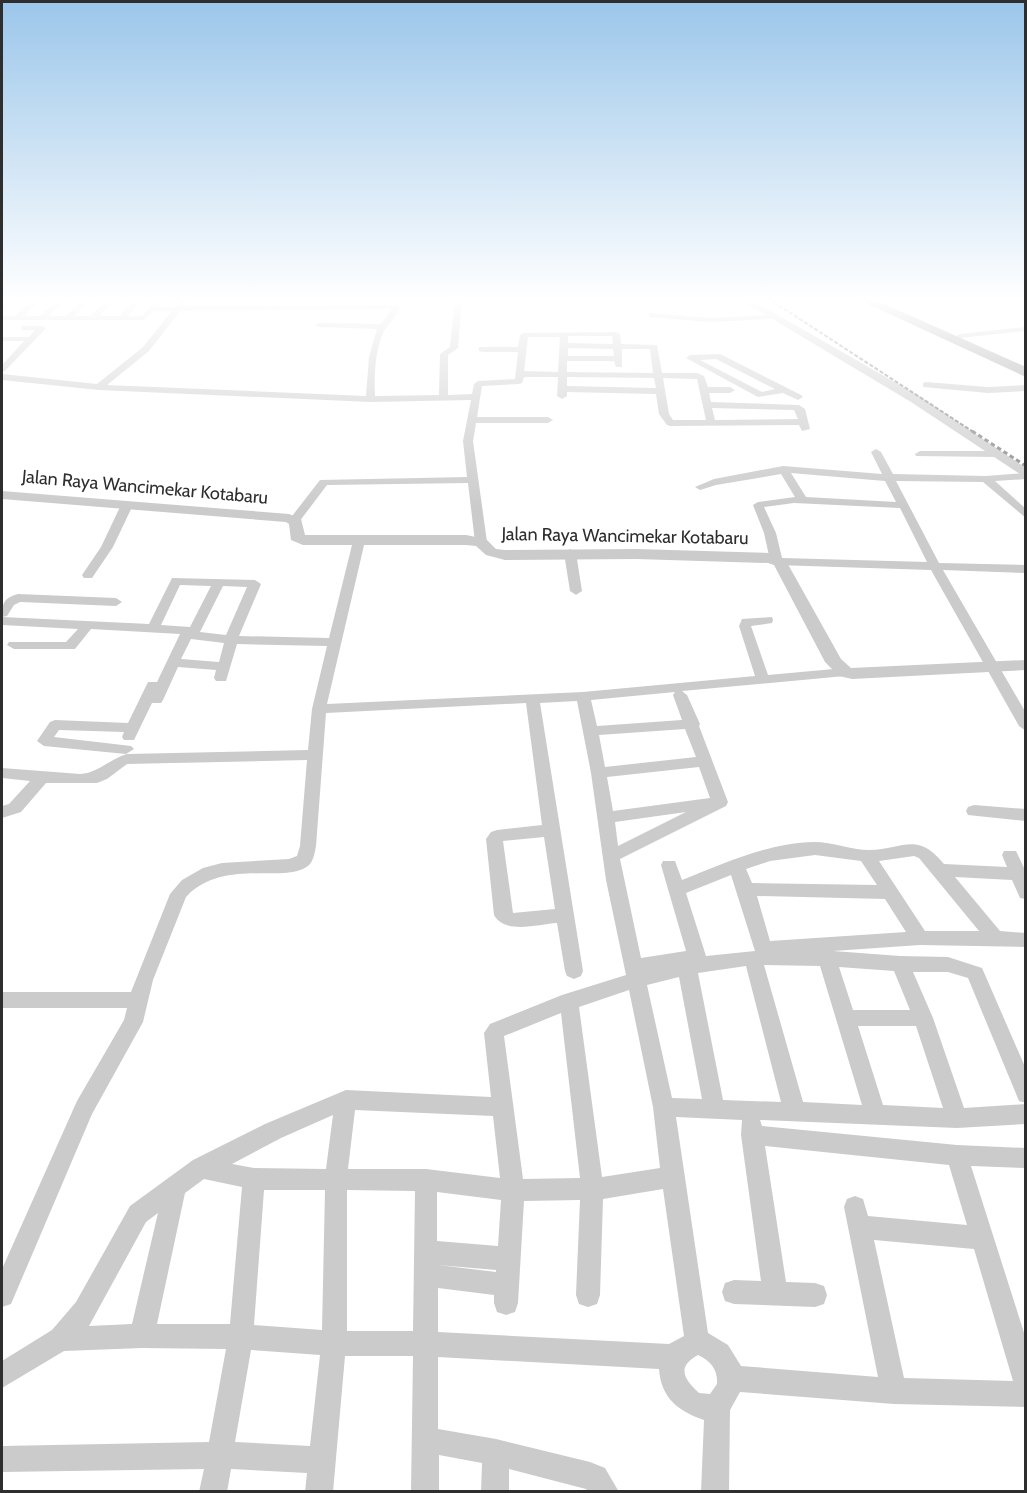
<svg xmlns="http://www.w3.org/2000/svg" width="1027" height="1493" font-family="Cabin,sans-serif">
<rect width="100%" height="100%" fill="#fff"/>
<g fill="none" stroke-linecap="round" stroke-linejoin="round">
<path fill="#cbcbcb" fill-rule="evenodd" d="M 8,299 L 16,299 L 2,309 L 2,304 Z
M 33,299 L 41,299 L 24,316 L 40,316 L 58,299 L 66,299 L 49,316 L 66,316 L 83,299 L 91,299 L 75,316 L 91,316 L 107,299 L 115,299 L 100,316 L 120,316 L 134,299 L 142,299 L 128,316 L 142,316 L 157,299 L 165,299 L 158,307 L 176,307 L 182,299 L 190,299 L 184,306 L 400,305 C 399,316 387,324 383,333 C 375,352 374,376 375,396 L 439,395 L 440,354 L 450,347 L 455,299 L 462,299 L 458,348 L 448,355 L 448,395 L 472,394 L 474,384 L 478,381 L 515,379 L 518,352 L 482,352 L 479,351 L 479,347 L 518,347 L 520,335 L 524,333 L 616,332 L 620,334 L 621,344 L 657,345 L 662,373 L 697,373 L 704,376 L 708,387 L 730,387 L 735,390 L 730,393 L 709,393 L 711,402 L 799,405 L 805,409 L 810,429 L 802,431 L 799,425 L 670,426 L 667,425 L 659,414 L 656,394 L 567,392 L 567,396 L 562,399 L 557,396 L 558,377 L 524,377 L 522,383 L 519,384 L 482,386 L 477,417 L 548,417 L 553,420 L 548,423 L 476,423 L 473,441 L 487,542 L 485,544 L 477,544 L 475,542 L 468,483 L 327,485 L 299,522 L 295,523 L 289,520 L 320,480 L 467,477 L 463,441 L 471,400 L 371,402 L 99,390 L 2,380 L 2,374 L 97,384 L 143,347 L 172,311 L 154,311 L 144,320 L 2,320 L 2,316 L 15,316 ZM 392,309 L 381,324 L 319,323 L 315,325 L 319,327 L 377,329 L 369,357 L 366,396 L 107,385 L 149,351 L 180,311 ZM 568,336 L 612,336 L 613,344 L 568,343 ZM 528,337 L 560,337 L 558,372 L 524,371 ZM 568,348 L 613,349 L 614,356 L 568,356 ZM 622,349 L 650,349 L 653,373 L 567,372 L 567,361 L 614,361 L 616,367 L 622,367 ZM 567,377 L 654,378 L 656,388 L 567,386 ZM 663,378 L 697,379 L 706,420 L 673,420 L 669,414 ZM 712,408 L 794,410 L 798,419 L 715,420 Z
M 652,313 L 711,318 L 769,315 L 773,317 L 769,319 L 711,322 L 649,317 L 649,313 Z
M 22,326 L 42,326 L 46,328 L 5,371 L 2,371 L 2,365 L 24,341 L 2,341 L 2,337 L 29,337 L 35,330 L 22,330 Z
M 1026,327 L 1026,331 L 960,338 L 956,336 L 960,334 Z
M 720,354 L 801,395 L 803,397 L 798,400 L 783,393 L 758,397 L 686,358 L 690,355 ZM 716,359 L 775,389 L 762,392 L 700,360 Z
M 926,382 L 988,387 L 1026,385 L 1026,391 L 988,393 L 923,387 L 923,383 Z
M 876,449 L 881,452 L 893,474 L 986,476 L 1026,473 L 1026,479 L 995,481 L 1026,509 L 1026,518 L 983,482 L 896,481 L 939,563 L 1026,565 L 1026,573 L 943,570 L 1026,713 L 1026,731 L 1019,726 L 931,570 L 776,565 L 770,560 L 764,533 L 753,505 L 758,502 L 795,497 L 781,474 L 716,485 L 700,490 L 695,487 L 714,479 L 783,466 L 882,474 L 871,452 ZM 791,473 L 885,481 L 896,502 L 806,497 ZM 794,503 L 900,508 L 927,562 L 782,558 L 776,533 L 764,507 Z
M 920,451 L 997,451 L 1002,454 L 997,457 L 916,456 L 915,454 Z
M 126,504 L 132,507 L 113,547 L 92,578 L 84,578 L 82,575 L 101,547 L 120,507 Z
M 359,538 L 365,541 L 327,704 L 583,692 L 755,676 L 739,626 L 742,619 L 772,617 L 773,620 L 772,623 L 751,626 L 768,675 L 845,668 L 852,672 L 845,676 L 682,691 L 687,695 L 700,724 L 699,726 L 728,802 L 726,806 L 620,859 L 641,958 L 686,951 L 661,865 L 663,861 L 675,861 L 682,880 C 725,863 768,843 814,842 C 833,842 851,850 869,850 C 904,849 917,831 944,864 L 1007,867 L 1002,855 L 1004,851 L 1016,851 L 1026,872 L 1026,899 L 1020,898 L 1012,880 L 955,877 L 1000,931 L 1026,933 L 1026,947 L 920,945 L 833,951 L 900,956 L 948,957 L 982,968 L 1026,1069 L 1026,1103 L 1019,1101 L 968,978 L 948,972 L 913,972 L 933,1018 L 964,1108 L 1026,1104 L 1026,1124 L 957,1128 L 760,1120 L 762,1126 L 957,1145 L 1026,1148 L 1026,1168 L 971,1166 L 1026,1339 L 1026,1407 L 894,1404 L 740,1392 L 730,1410 L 729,1492 L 701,1492 L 704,1420 C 678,1411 661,1398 659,1369 L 438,1357 L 438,1429 L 496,1439 L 590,1462 L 605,1468 L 619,1492 L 588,1492 L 586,1489 L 509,1469 L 509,1492 L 481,1492 L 482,1463 L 439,1455 L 439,1492 L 411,1492 L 413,1356 L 345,1356 L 333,1492 L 305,1492 L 307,1473 L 231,1469 L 227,1492 L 199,1492 L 204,1469 L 2,1472 L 2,1446 L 209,1442 L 226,1349 L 142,1348 L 64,1351 L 2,1388 L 2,1361 L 52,1330 L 76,1302 L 130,1206 L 193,1160 L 265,1124 L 346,1090 L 491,1097 L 484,1033 L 490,1024 L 562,995 L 626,975 L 606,880 L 591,773 L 577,701 L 540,703 L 583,971 L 581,976 L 574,979 L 567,976 L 565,971 L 557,923 C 539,924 505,935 494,915 L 486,839 L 491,832 L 497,830 L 542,825 L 526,703 L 326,713 L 316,846 C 315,851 314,859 310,864 C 289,886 224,856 186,897 L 153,980 L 143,1022 L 92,1114 L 11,1304 L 2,1307 L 2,1269 L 77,1101 L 124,1020 L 127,1008 L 2,1008 L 2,992 L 131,992 L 170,894 L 182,880 L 203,868 L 222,863 L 289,859 L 297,856 L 300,846 L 307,760 L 127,764 L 107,779 L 97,783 L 46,783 L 21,812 L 2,818 L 2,806 L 9,804 L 30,781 L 2,778 L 2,768 L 80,774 C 99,773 109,759 127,754 L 308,750 L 312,709 L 327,646 L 237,644 L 226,681 L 216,681 L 214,678 L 216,670 L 178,667 L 163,700 L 161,703 L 152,703 L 134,740 L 124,740 L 122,737 L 124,732 L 59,730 L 54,737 L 131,746 L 134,749 L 126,754 L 44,746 L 37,741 L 50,722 L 55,720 L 128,723 L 148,682 L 157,682 L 180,634 L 91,629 L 75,649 L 14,649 L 7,645 L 9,642 L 66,642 L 78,629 L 2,625 L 2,617 L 149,624 L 172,578 L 255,580 L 261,584 L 239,636 L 329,638 L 353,541 ZM 180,585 L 211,586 L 190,627 L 161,625 ZM 223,586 L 247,587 L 226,635 L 200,632 ZM 191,639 L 224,643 L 219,662 L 181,659 ZM 675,692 L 673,695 L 682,720 L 597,726 L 591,700 ZM 685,729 L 696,757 L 605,767 L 599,735 ZM 699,767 L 710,798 L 613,811 L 607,777 ZM 686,812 L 618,846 L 615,822 ZM 544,837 L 555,909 L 513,913 L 503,841 ZM 815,855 L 861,861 L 877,885 L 752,883 L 746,869 L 770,861 ZM 914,856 L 919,858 L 979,931 L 925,931 L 879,861 ZM 731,875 L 755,951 L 706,956 L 686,893 ZM 757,896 L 885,899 L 906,932 L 770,941 ZM 764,965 L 820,966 L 862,1105 L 803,1102 ZM 746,966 L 781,1102 L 723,1100 L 698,973 ZM 839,967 L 894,971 L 910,1010 L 853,1010 ZM 679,977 L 702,1099 L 672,1098 L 647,985 ZM 629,990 L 653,1107 L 660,1168 L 602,1177 L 579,1007 ZM 561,1013 L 580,1178 L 523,1179 L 504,1036 ZM 858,1026 L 916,1026 L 943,1108 L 883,1105 ZM 355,1110 L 493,1116 L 500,1178 L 426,1169 L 348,1169 ZM 333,1115 L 326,1169 L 254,1168 L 232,1164 L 281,1138 ZM 676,1117 L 742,1120 L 741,1135 L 761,1281 L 734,1280 L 725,1283 L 722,1292 L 725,1301 L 734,1304 L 815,1307 L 824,1304 L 827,1295 L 824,1286 L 815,1283 L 786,1282 L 765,1146 L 949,1165 L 967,1225 L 868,1216 L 863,1199 L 855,1196 L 847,1199 L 844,1207 L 878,1377 L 741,1366 L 728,1345 L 708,1333 ZM 204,1179 L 242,1187 L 230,1324 L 157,1324 L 185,1193 ZM 663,1189 L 684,1336 L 669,1344 L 438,1332 L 438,1288 L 494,1295 L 494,1303 L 497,1312 L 506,1315 L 515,1312 L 518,1303 L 524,1201 L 580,1200 L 576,1295 L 579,1304 L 588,1307 L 597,1304 L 600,1295 L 603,1199 ZM 264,1190 L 325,1190 L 322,1330 L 254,1325 ZM 347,1190 L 415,1191 L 413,1331 L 347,1331 ZM 437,1192 L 501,1200 L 498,1246 L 437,1241 ZM 158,1213 L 132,1324 L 89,1326 L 146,1222 ZM 874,1240 L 974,1249 L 1013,1381 L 904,1378 ZM 438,1265 L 496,1270 L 496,1272 ZM 251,1350 L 320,1355 L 310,1446 L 235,1442 ZM 698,1355 C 711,1361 718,1370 717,1384 L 710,1394 L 699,1393 C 684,1379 676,1367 698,1355 Z
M 570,549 L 576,553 L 582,591 L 576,595 L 570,591 L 564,553 Z
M 18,594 L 116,598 L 122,602 L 116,606 L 20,602 L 14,605 L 7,616 L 2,617 C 2,603 4,598 18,594 Z
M 974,805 L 1026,809 L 1026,821 L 968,815 L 966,811 L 968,807 Z"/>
<path fill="#cbcbcb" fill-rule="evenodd" d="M 739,299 L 750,299 L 919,396 L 1026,468 L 1026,478 L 911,402 Z
M 2,491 L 289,514 L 301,519 L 305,535 L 466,535 L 486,539 L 496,549 L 505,550 L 636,549 L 771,553 L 785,559 L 841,659 L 851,668 L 1026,660 L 1026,670 L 852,679 L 839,676 L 825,662 L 774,565 L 768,563 L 636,559 L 505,560 L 486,555 L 476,546 L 466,545 L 303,545 L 291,540 L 289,524 L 286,522 L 2,499 Z"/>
<path fill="#9e9e9e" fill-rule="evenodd" d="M 857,299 L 873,299 L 1026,367 L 1026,377 Z"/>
<path stroke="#838383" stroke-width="2" stroke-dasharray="4 2" stroke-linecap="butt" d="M 769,299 L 975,433"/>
<path stroke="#838383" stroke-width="3" stroke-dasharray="4.5 3" stroke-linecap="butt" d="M 972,431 L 1026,466"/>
</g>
<linearGradient id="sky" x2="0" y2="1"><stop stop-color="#9bc6ea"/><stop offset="0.59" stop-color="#fff"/><stop offset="1" stop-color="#fff" stop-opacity="0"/></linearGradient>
<rect width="1027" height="508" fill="url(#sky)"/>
<g text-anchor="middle" stroke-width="6" stroke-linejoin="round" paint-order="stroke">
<g font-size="18" fill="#2e2e2e" stroke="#fff">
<text transform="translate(145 487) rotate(5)" y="6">Jalan Raya Wancimekar Kotabaru</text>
<text transform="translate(625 536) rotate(1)" y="6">Jalan Raya Wancimekar Kotabaru</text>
</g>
</g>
<rect width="1027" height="1493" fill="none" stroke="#2e2e2e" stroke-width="6"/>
</svg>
